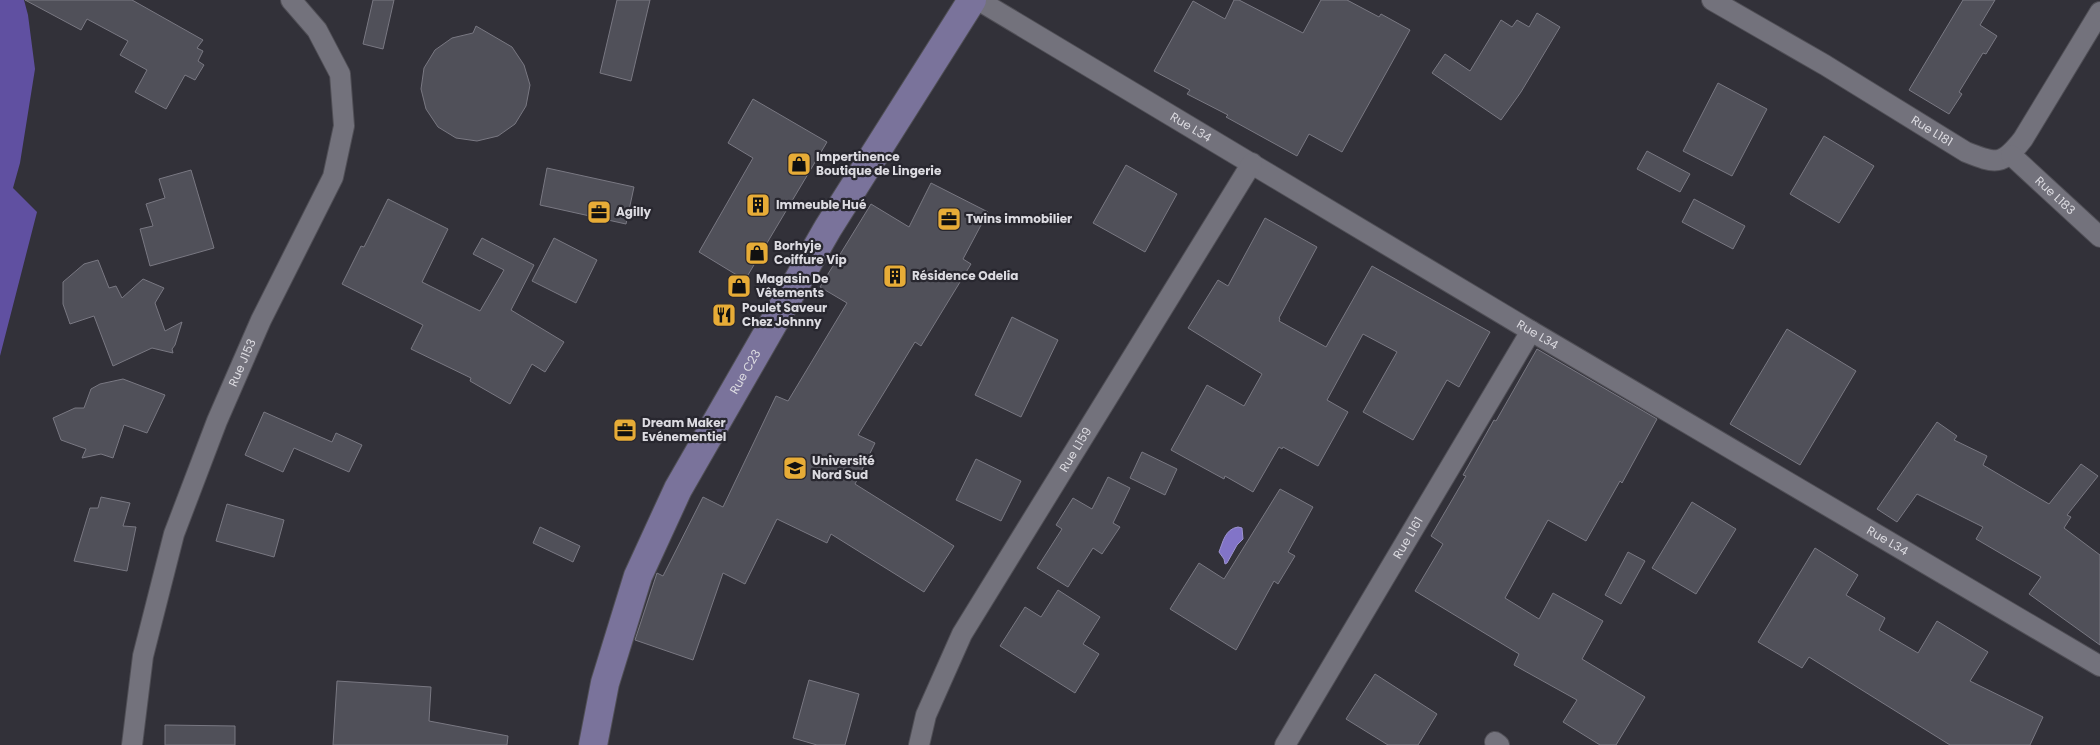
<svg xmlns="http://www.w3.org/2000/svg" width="2100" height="745" font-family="Poppins,sans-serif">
<rect width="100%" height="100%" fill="#323139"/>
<path fill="#6050a1" d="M 0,0 L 24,0 L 28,15 L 35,69 L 20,163 L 13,188 L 37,212 L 0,356 Z"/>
<path fill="#8274c8" stroke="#9d93d0" d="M 1238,527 L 1242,528 L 1243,539 L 1237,545 L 1227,563 L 1225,564 L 1224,559 L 1219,552 C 1223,542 1225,529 1238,527 Z"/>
<path fill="#505059" stroke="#797882" d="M 25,0 L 132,0 L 203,40 L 197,48 L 203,51 L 198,61 L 204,65 L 195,80 L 185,75 L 166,109 L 135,92 L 147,70 L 120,55 L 128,41 L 87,19 L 81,30 Z
M 373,0 L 394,0 L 383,49 L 363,44 Z
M 617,0 L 650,0 L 631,81 L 600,73 Z
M 1234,0 L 1239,0 L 1303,33 L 1321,0 L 1347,0 L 1379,17 L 1381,14 L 1410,30 L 1342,152 L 1309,134 L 1297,156 L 1226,117 L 1228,115 L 1187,94 L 1190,90 L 1154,71 L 1193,1 L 1225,19 Z
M 1963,0 L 1995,0 L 1980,25 L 1997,36 L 1986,54 L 1983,53 L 1959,92 L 1962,94 L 1949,114 L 1909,90 Z
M 1537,13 L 1560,27 L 1521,92 L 1501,120 L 1432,73 L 1445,54 L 1470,71 L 1501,20 L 1512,27 L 1517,20 L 1529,27 Z
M 476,26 L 512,47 L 524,65 L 530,85 L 526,106 L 515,124 L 498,136 L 477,141 L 456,138 L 438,127 L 426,109 L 421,89 L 424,68 L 435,50 L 452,38 L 473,33 Z
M 1718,83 L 1767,109 L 1732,176 L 1683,151 Z
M 753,99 L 827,142 L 745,280 L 699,252 L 753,158 L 728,143 Z
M 1824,136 L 1874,166 L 1839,223 L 1790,194 Z
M 1647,151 L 1690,174 L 1680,192 L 1637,169 Z
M 1126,165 L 1177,194 L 1145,252 L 1093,223 Z
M 547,168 L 634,187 L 626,224 L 540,205 Z
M 191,170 L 214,248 L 150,266 L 140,229 L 153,226 L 146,204 L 165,198 L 159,179 Z
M 931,183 L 988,212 L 963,259 L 971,264 L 921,346 L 915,342 L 858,435 L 875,443 L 855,484 L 954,546 L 924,592 L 831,534 L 827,543 L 777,519 L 745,584 L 723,573 L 693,660 L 635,640 L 657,573 L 663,576 L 703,497 L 723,507 L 776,396 L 788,401 L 847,303 L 820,287 L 871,204 L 909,227 Z
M 388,199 L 448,229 L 422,282 L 480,311 L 504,270 L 473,254 L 482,238 L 534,265 L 511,310 L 564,342 L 545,372 L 532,364 L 510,404 L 470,381 L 471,378 L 411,349 L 423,325 L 342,284 L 361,246 L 364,247 Z
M 1694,199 L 1745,226 L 1733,249 L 1682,222 Z
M 1265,218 L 1317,247 L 1279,318 L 1280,319 L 1279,321 L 1326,347 L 1372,266 L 1490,332 L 1459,387 L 1447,380 L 1413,440 L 1363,412 L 1397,352 L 1363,334 L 1327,400 L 1348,412 L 1318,466 L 1283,447 L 1282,449 L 1279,447 L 1253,492 L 1225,476 L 1224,479 L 1171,450 L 1207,385 L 1244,406 L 1262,374 L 1188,328 L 1218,280 L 1228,286 Z
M 554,238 L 597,260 L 576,303 L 532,281 Z
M 98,260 L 109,288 L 116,286 L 122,298 L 143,279 L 164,288 L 155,303 L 165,331 L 182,322 L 175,345 L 172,349 L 173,353 L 152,348 L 113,366 L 94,316 L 70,324 L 63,304 L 63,282 L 84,264 Z
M 1012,317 L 1058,340 L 1021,417 L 975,395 Z
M 1787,329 L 1856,371 L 1800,465 L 1730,424 Z
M 1537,349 L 1657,419 L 1622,483 L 1620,481 L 1586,541 L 1548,520 L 1505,598 L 1539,619 L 1553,593 L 1603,621 L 1582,659 L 1645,697 L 1616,745 L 1600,745 L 1563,722 L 1577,700 L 1514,665 L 1519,654 L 1415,591 L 1443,544 L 1431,536 L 1466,476 L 1463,475 L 1494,420 L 1496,421 Z
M 123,379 L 165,395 L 147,433 L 124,425 L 113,458 L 101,454 L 82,458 L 86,449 L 61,440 L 53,418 L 75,408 L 84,408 L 91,389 L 100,384 Z
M 264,412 L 332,442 L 336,433 L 362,445 L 349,472 L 294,448 L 283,472 L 245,455 Z
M 1937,422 L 1957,436 L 1954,440 L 1987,456 L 1983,465 L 2049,504 L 2081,464 L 2098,476 L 2067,515 L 2071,517 L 2064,528 L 2100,555 L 2100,645 L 2029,594 L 2041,577 L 1976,539 L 1983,527 L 1917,494 L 1897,522 L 1877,509 Z
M 1142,452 L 1177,469 L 1165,495 L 1130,478 Z
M 976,459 L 1021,481 L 1001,521 L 956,500 Z
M 1108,477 L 1130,488 L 1113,523 L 1120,527 L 1102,554 L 1093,548 L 1068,587 L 1037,568 L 1062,529 L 1056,525 L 1073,498 L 1092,509 Z
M 1280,489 L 1313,507 L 1288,552 L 1295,556 L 1278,584 L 1274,581 L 1236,650 L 1170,609 L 1199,563 L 1224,579 Z
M 101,497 L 130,503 L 123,526 L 136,527 L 127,571 L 74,561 L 90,508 L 98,508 Z
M 1692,502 L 1736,529 L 1696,594 L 1652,568 Z
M 227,504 L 284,520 L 274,557 L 216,541 Z
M 540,527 L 580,546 L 573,562 L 533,543 Z
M 1815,548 L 1858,575 L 1846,595 L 1885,618 L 1879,630 L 1918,653 L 1937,621 L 1988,652 L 1970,681 L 2043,717 L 2030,745 L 1950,745 L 1809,657 L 1802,668 L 1758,642 Z
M 1628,552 L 1645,561 L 1621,604 L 1605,595 Z
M 1058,590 L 1100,617 L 1083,644 L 1099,654 L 1075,693 L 1000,646 L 1025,607 L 1041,617 Z
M 1375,674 L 1437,714 L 1418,745 L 1388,745 L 1346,719 Z
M 809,680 L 859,694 L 845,745 L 817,745 L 793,738 Z
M 337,681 L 431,687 L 429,721 L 508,736 L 507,745 L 333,745 Z
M 165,725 L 235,726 L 235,745 L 165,745 Z"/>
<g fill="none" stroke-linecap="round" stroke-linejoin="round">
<g stroke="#504f56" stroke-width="22">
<g id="street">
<path id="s1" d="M 978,0 L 1531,331 L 2100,666"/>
<path id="s2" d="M 1712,0 L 1825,65 L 1966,152 C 1996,164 2002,166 2023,139 L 2100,12"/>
<path id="s3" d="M 2011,155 L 2100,237"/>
<path d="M 1495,742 L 1499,745"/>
<path id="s4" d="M 132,745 L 143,656 L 174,534 L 217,421 L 261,320 L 333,177 L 344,126 L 340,74 L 317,30 L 291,0"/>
<path id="s5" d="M 919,745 L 926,715 L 962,634 L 1252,163"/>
<path id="s6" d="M 1285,745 L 1531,331"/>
</g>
</g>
<g stroke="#504f56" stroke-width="30">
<g id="secondary">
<path id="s7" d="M 593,745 L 605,683 L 638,576 L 678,489 L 828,228 L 972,0"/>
</g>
</g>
<use href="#street" stroke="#73727c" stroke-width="20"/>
<use href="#secondary" stroke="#7a739b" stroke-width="28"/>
</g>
<defs>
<g id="shop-square" transform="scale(1.25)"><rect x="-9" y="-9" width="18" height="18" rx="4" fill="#e7ac37" stroke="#28272f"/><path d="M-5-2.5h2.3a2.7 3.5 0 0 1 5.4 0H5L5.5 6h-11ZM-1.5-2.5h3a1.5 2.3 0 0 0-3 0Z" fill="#111"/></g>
<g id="building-square" transform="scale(1.25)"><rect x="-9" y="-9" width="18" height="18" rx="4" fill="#e7ac37" stroke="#28272f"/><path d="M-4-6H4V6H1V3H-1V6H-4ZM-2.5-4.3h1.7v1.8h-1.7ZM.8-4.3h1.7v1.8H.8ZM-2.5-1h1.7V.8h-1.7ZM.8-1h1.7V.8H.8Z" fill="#111"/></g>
<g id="office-square" transform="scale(1.25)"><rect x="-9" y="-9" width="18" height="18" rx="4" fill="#e7ac37" stroke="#28272f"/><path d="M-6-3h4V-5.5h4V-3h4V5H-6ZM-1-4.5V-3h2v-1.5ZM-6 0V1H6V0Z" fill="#111"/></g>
<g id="restaurant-square" transform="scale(1.25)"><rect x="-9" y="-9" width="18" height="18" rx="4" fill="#e7ac37" stroke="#28272f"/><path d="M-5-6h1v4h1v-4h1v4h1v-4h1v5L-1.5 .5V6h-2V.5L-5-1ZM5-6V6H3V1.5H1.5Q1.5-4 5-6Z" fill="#111"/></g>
<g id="university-square" transform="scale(1.25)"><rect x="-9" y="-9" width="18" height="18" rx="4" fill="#e7ac37" stroke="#28272f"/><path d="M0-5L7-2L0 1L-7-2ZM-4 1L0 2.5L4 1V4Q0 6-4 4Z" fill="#111"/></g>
</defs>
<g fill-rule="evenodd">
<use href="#shop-square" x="799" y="164"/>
<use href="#building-square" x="758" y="205"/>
<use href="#office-square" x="599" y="212"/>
<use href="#office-square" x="949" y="219"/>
<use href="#shop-square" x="757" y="253"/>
<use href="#building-square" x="895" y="276"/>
<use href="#shop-square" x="739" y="286"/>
<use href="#restaurant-square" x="724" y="315"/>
<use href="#office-square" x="625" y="430"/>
<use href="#university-square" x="795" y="468"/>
</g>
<g text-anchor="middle" stroke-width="4.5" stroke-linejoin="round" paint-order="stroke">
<g font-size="12" fill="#dcdbe1" stroke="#28272f">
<text dy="4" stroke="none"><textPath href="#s1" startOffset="248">Rue L34</textPath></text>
<text dy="4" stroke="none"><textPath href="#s2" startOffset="256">Rue L181</textPath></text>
<text dy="4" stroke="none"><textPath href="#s3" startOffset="60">Rue L183</textPath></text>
<text dy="4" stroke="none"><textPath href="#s1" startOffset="652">Rue L34</textPath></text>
<text dy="4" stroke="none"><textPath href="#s4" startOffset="400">Rue J153</textPath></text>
<text dy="4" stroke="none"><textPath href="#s7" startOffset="406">Rue C23</textPath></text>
<text dy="4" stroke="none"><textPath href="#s5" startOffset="336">Rue L159</textPath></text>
<text dy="4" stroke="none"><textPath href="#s6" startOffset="241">Rue L161</textPath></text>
<text dy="4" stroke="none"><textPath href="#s1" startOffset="1058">Rue L34</textPath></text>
</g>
<g font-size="12" font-weight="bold" fill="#dcdbe1" stroke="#28272f" text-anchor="start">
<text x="816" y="161">Impertinence<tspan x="816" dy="14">Boutique de Lingerie</tspan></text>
<text x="776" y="209">Immeuble Hué</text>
<text x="616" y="216">Agilly</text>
<text x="966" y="223">Twins immobilier</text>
<text x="774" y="250">Borhyje<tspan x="774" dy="14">Coiffure Vip</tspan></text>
<text x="912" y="280">Résidence Odelia</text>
<text x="756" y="283">Magasin De<tspan x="756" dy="14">Vêtements</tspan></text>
<text x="742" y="312">Poulet Saveur<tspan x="742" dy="14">Chez Johnny</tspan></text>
<text x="642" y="427">Dream Maker<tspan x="642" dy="14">Evénementiel</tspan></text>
<text x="812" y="465">Université<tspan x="812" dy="14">Nord Sud</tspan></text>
</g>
</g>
</svg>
